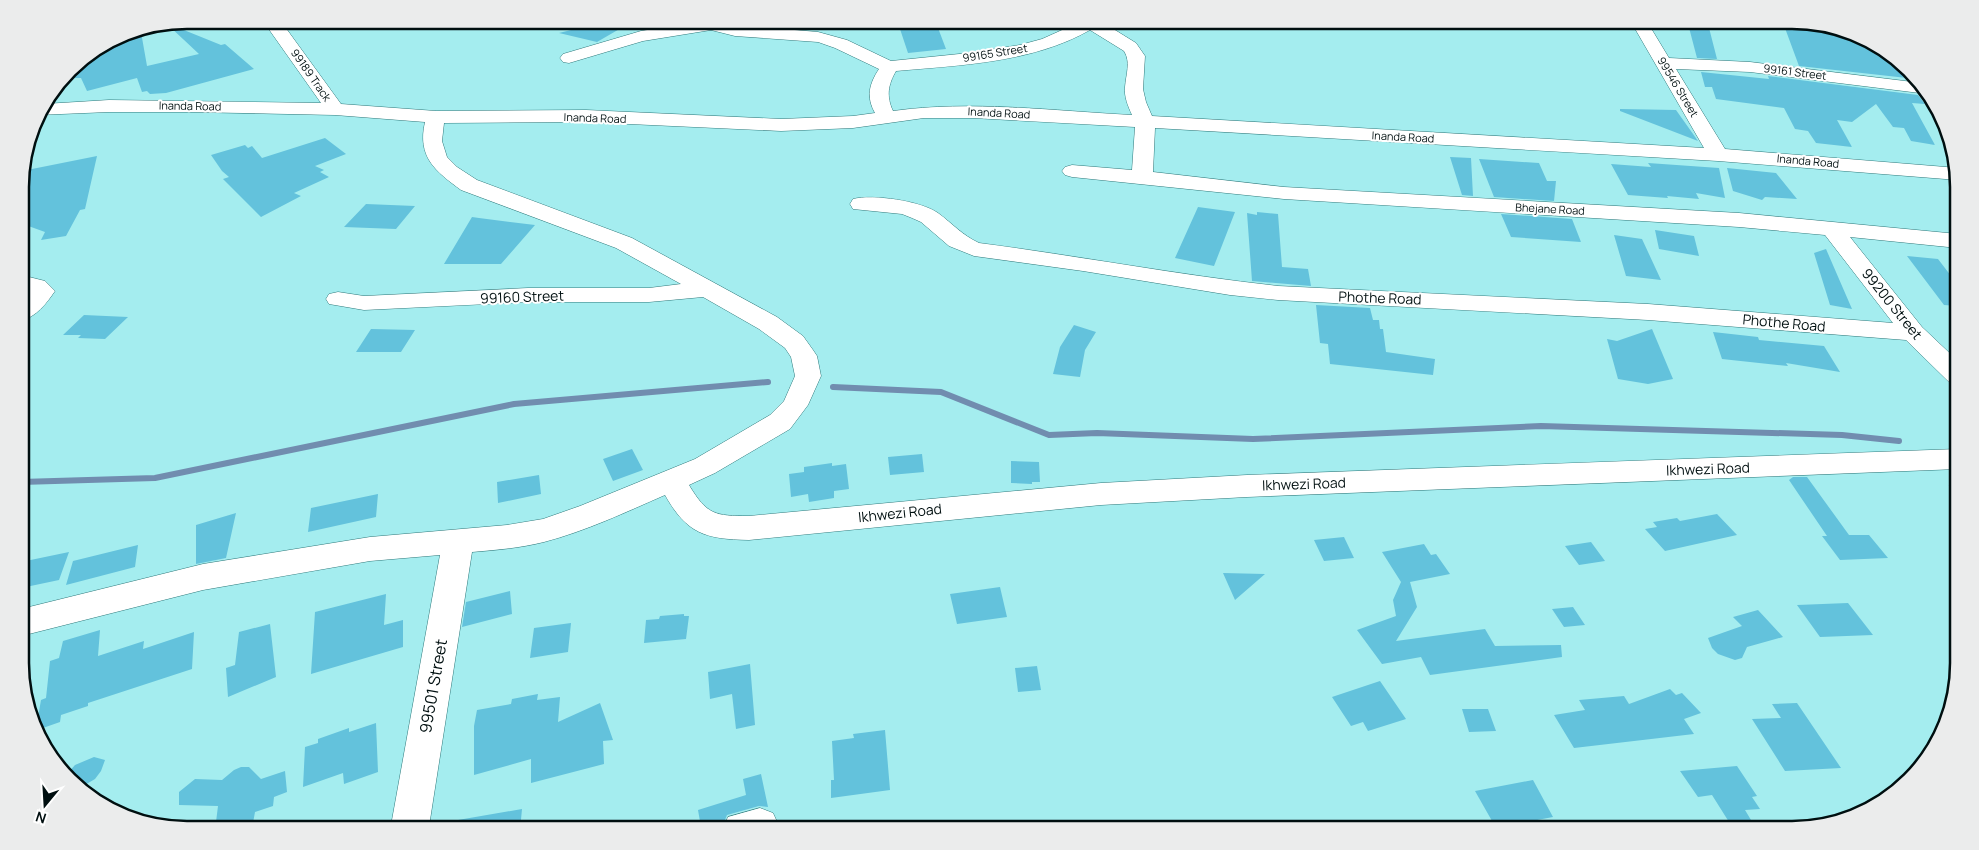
<svg xmlns="http://www.w3.org/2000/svg" width="1979" height="850" font-family="Manrope,sans-serif">
<rect width="100%" height="100%" fill="#a4edef"/>
<g fill="none" stroke-linecap="round" stroke-linejoin="round">
<path stroke="#718daf" stroke-width="6" d="M 833,387 L 941,392 L 1049,435 L 1097,433 L 1253,439 L 1541,426 L 1842,435 L 1899,441
M 21,482 L 155,478 L 514,404 L 768,382"/>
<path stroke="#718daf" stroke-width="8" d="M 1953,485 L 1959,487"/>
</g>
<path fill="#63c2dc" d="M 611,20 L 635,20 L 597,42 L 559,33 Z
M 897,20 L 935,20 L 946,49 L 908,53 Z
M 1687,20 L 1707,20 L 1717,59 L 1697,58 Z
M 1782,20 L 1792,20 L 1855,33 L 1916,79 L 1799,66 Z
M 169,24 L 221,45 L 225,44 L 254,69 L 166,93 L 150,94 L 147,91 L 142,92 L 137,78 L 87,91 L 81,78 L 65,78 L 77,61 L 124,33 L 135,30 L 135,33 L 141,32 L 147,66 L 199,54 L 168,25 Z
M 1701,72 L 1769,79 L 1768,76 L 1918,95 L 1925,104 L 1912,103 L 1935,145 L 1911,141 L 1904,128 L 1893,127 L 1876,104 L 1852,122 L 1837,120 L 1852,147 L 1816,143 L 1808,131 L 1795,129 L 1784,108 L 1716,99 L 1712,87 L 1705,87 Z
M 1620,109 L 1676,110 L 1698,141 L 1620,111 Z
M 325,138 L 346,154 L 315,166 L 324,170 L 320,172 L 329,177 L 294,193 L 301,196 L 261,217 L 223,179 L 229,177 L 222,171 L 211,155 L 245,145 L 248,148 L 252,146 L 262,158 Z
M 97,156 L 85,209 L 80,210 L 66,236 L 41,240 L 45,232 L 20,223 L 22,171 Z
M 1450,157 L 1471,158 L 1473,196 L 1462,195 Z
M 1479,159 L 1539,163 L 1547,181 L 1556,181 L 1554,201 L 1494,197 Z
M 1648,163 L 1719,168 L 1725,198 L 1696,193 L 1699,199 L 1667,196 L 1668,198 L 1628,195 L 1611,164 L 1651,167 Z
M 1727,168 L 1776,173 L 1797,199 L 1765,197 L 1762,200 L 1733,191 Z
M 366,204 L 415,206 L 396,229 L 344,227 Z
M 1198,207 L 1235,212 L 1214,266 L 1175,258 Z
M 1257,212 L 1278,214 L 1282,267 L 1308,269 L 1311,286 L 1252,281 L 1247,213 L 1257,215 Z
M 1501,214 L 1572,219 L 1581,242 L 1511,237 Z
M 472,217 L 479,218 L 535,225 L 501,264 L 444,264 Z
M 1655,230 L 1694,236 L 1699,256 L 1659,249 Z
M 1614,235 L 1642,239 L 1661,280 L 1626,276 Z
M 1826,249 L 1852,309 L 1830,305 L 1814,253 Z
M 1907,256 L 1938,259 L 1958,285 L 1958,306 L 1944,305 Z
M 1316,305 L 1370,308 L 1373,320 L 1379,320 L 1380,329 L 1383,329 L 1386,352 L 1435,359 L 1433,375 L 1330,364 L 1328,344 L 1320,343 Z
M 84,315 L 128,317 L 105,339 L 78,338 L 81,335 L 63,335 Z
M 1074,325 L 1096,332 L 1085,350 L 1080,377 L 1053,374 L 1060,347 Z
M 371,329 L 415,330 L 401,352 L 356,352 Z
M 1652,329 L 1673,379 L 1648,384 L 1618,379 L 1607,339 L 1617,341 Z
M 1713,332 L 1758,337 L 1759,340 L 1824,346 L 1840,372 L 1786,363 L 1788,366 L 1722,359 Z
M 632,449 L 643,470 L 613,481 L 603,459 Z
M 922,454 L 924,472 L 890,475 L 888,457 Z
M 1011,461 L 1039,462 L 1040,482 L 1032,482 L 1032,484 L 1011,483 Z
M 832,463 L 832,466 L 846,464 L 849,489 L 834,491 L 834,498 L 809,502 L 808,494 L 791,497 L 789,474 L 804,472 L 804,467 Z
M 539,475 L 541,494 L 498,503 L 497,482 Z
M 1793,477 L 1807,477 L 1849,535 L 1869,535 L 1888,558 L 1840,560 L 1822,536 L 1827,536 L 1789,480 Z
M 378,494 L 376,517 L 308,532 L 311,508 Z
M 236,513 L 226,558 L 196,564 L 196,525 Z
M 1717,514 L 1737,535 L 1665,551 L 1645,529 L 1657,527 L 1653,522 L 1677,518 L 1680,521 Z
M 1344,537 L 1354,558 L 1324,561 L 1314,540 Z
M 1591,542 L 1605,561 L 1579,565 L 1565,546 Z
M 1424,544 L 1431,555 L 1436,554 L 1450,574 L 1410,582 L 1417,607 L 1396,641 L 1485,629 L 1495,646 L 1561,645 L 1562,657 L 1430,675 L 1421,657 L 1382,664 L 1357,630 L 1396,616 L 1393,600 L 1401,582 L 1382,552 Z
M 138,545 L 135,567 L 66,585 L 73,561 Z
M 69,552 L 59,580 L 21,588 L 21,562 Z
M 1223,573 L 1265,574 L 1235,600 Z
M 1000,587 L 1007,617 L 957,624 L 950,594 Z
M 510,591 L 512,614 L 462,627 L 466,602 Z
M 386,594 L 384,625 L 403,620 L 403,647 L 311,674 L 315,612 Z
M 1848,603 L 1873,635 L 1820,637 L 1797,605 Z
M 1573,607 L 1585,625 L 1564,627 L 1552,609 Z
M 1758,610 L 1783,637 L 1747,647 L 1742,658 L 1735,660 L 1718,654 L 1712,648 L 1708,638 L 1742,626 L 1733,617 Z
M 684,614 L 684,616 L 689,616 L 686,639 L 644,643 L 646,620 L 659,619 L 660,616 Z
M 571,623 L 568,652 L 530,658 L 534,628 Z
M 270,624 L 276,677 L 228,697 L 226,668 L 235,665 L 239,632 Z
M 100,630 L 98,656 L 144,641 L 143,649 L 194,632 L 192,669 L 88,703 L 88,706 L 61,715 L 60,722 L 40,729 L 37,723 L 41,700 L 46,698 L 50,661 L 59,658 L 63,641 Z
M 750,664 L 755,725 L 736,729 L 732,694 L 710,699 L 708,672 Z
M 1037,666 L 1041,690 L 1018,692 L 1015,668 Z
M 1380,681 L 1406,719 L 1368,731 L 1363,722 L 1351,726 L 1332,697 Z
M 1670,689 L 1676,695 L 1682,693 L 1701,713 L 1684,719 L 1694,734 L 1574,748 L 1554,715 L 1585,710 L 1579,700 L 1624,696 L 1629,704 Z
M 538,694 L 537,700 L 560,697 L 558,722 L 600,703 L 613,740 L 603,741 L 604,764 L 531,783 L 531,759 L 474,775 L 474,726 L 477,710 L 511,704 L 512,699 Z
M 1797,703 L 1841,768 L 1785,771 L 1752,719 L 1781,718 L 1772,704 Z
M 1462,709 L 1488,709 L 1496,731 L 1469,732 Z
M 376,723 L 378,772 L 344,784 L 343,773 L 303,787 L 305,747 L 318,743 L 318,739 L 349,728 L 349,732 Z
M 885,730 L 890,790 L 831,798 L 831,780 L 834,780 L 832,741 L 854,738 L 853,734 Z
M 94,757 L 105,760 L 101,771 L 95,779 L 83,786 L 67,774 L 75,765 Z
M 1737,766 L 1757,796 L 1752,797 L 1760,809 L 1745,810 L 1751,820 L 1729,822 L 1712,795 L 1698,797 L 1680,771 Z
M 241,767 L 249,767 L 261,779 L 285,771 L 287,792 L 274,797 L 273,806 L 255,812 L 253,823 L 232,830 L 215,830 L 218,806 L 179,805 L 179,792 L 195,779 L 222,780 L 234,770 Z
M 761,774 L 768,807 L 759,806 L 727,815 L 725,820 L 701,827 L 698,810 L 746,795 L 743,779 Z
M 1533,780 L 1553,817 L 1496,828 L 1475,791 Z
M 522,809 L 520,830 L 459,830 L 458,820 Z"/>
<g fill="none" stroke-linecap="round" stroke-linejoin="round">
<g stroke="#2f797b" stroke-width="1">
<path id="minor" d="M 259,20 L 280,20 L 341,104 L 436,111 L 586,110 L 781,119 L 853,116 L 875,113 C 866,97 869,84 879,69 L 835,48 L 818,42 L 735,36 L 711,30 L 643,41 L 569,63 L 563,62 L 560,58 L 563,54 L 641,31 L 698,22 L 697,20 L 717,20 L 735,25 L 818,32 L 847,40 L 891,61 L 969,53 L 1020,45 L 1042,39 L 1080,22 L 1079,20 L 1103,20 L 1102,22 L 1136,43 L 1145,56 L 1143,89 L 1146,102 L 1152,116 L 1704,148 L 1630,20 L 1646,20 L 1669,58 L 1750,62 L 1921,83 L 1928,94 L 1750,72 L 1676,69 L 1725,149 L 1958,168 L 1958,180 L 1718,161 L 1155,128 L 1153,172 L 1284,187 L 1739,213 L 1958,234 L 1958,248 L 1850,237 L 1922,327 L 1958,361 L 1958,385 L 1949,382 L 1906,340 L 1648,320 L 1278,300 L 1230,295 L 1083,271 L 974,256 L 949,246 L 921,222 L 912,218 L 902,214 L 853,209 L 850,204 L 853,199 C 873,194 921,201 938,213 C 953,224 962,235 979,243 C 1079,256 1178,275 1278,286 L 1648,304 L 1893,323 L 1825,235 L 1739,227 L 1284,199 L 1072,177 L 1065,175 L 1062,171 L 1065,167 L 1072,165 L 1132,170 L 1135,127 L 973,118 L 924,118 L 853,128 L 781,131 L 586,122 L 444,123 L 442,141 L 447,157 L 457,167 L 477,180 L 632,238 L 777,317 L 803,336 L 813,350 L 817,356 L 821,376 L 808,405 L 790,429 L 715,473 L 689,485 C 707,515 715,516 749,516 L 1101,483 L 1247,475 L 1958,449 L 1958,469 L 1247,497 L 1101,505 L 749,540 C 705,539 687,534 665,495 C 626,512 586,531 544,542 C 520,548 496,550 472,552 L 430,820 L 426,830 L 388,830 L 392,820 L 440,555 L 370,561 L 203,590 L 21,636 L 21,609 L 203,564 L 370,537 L 507,525 L 543,519 L 580,506 L 695,459 L 770,415 L 784,401 L 795,376 L 791,357 L 785,348 L 759,329 L 703,297 L 649,302 L 528,302 L 364,310 L 329,304 L 326,299 L 329,294 L 338,292 L 364,296 L 528,288 L 649,288 L 681,284 L 616,248 L 461,190 C 435,171 417,157 425,122 L 335,115 L 191,112 L 109,112 L 37,115 L 44,104 L 109,100 L 321,103 L 268,28 ZM 1090,30 L 1124,51 C 1131,62 1126,74 1125,87 C 1124,97 1128,106 1132,115 C 1053,111 972,100 893,111 C 886,96 888,85 896,71 C 961,65 1032,63 1090,30 Z
M 21,275 L 45,281 L 55,291 C 46,304 37,316 21,321 L 21,301 L 30,292 L 21,289 Z
M 760,808 L 773,813 L 779,826 L 777,830 L 722,830 L 728,817 Z"/>
</g>
<use href="#minor" fill="#fff" fill-rule="evenodd"/>
</g>
<g text-anchor="middle" stroke-width="4" stroke-linejoin="round" paint-order="stroke">
<g font-size="11" fill="#000f10" stroke="#fff">
<text transform="translate(995 53) rotate(-9)" y="4">99165 Street</text>
<text transform="translate(1795 72) rotate(7)" y="4">99161 Street</text>
<text transform="translate(311 75) rotate(55)" y="4">99189 Track</text>
<text transform="translate(1678 87) rotate(59)" y="4">99546 Street</text>
<text transform="translate(190 106) rotate(1)" y="4">Inanda Road</text>
<text transform="translate(999 113) rotate(3)" y="4">Inanda Road</text>
<text transform="translate(595 118) rotate(2)" y="4">Inanda Road</text>
<text transform="translate(1403 137) rotate(3)" y="4">Inanda Road</text>
<text transform="translate(1808 161) rotate(5)" y="4">Inanda Road</text>
<text transform="translate(1550 209) rotate(3)" y="4">Bhejane Road</text>
</g>
<g font-size="14" fill="#000f10" stroke="#fff">
<text transform="translate(522 297) rotate(-2)" y="5">99160 Street</text>
<text transform="translate(1380 298) rotate(2)" y="5">Phothe Road</text>
<text transform="translate(1892 304) rotate(51)" y="5">99200 Street</text>
<text transform="translate(1784 323) rotate(5)" y="5">Phothe Road</text>
<text transform="translate(1708 469) rotate(-2)" y="5">Ikhwezi Road</text>
<text transform="translate(1304 484) rotate(-2)" y="5">Ikhwezi Road</text>
<text transform="translate(900 513) rotate(-6)" y="5">Ikhwezi Road</text>
</g>
<g font-size="16" fill="#000f10" stroke="#fff">
<text transform="translate(433 686) rotate(-80)" y="6">99501 Street</text>
</g>
</g>
<path d="M0 0H1979V850H0ZM187 29H1792A158 158 0 0 1 1950 187V663A158 158 0 0 1 1792 821H187A158 158 0 0 1 29 663V187A158 158 0 0 1 187 29Z" fill="#ebecec" fill-rule="evenodd"/>
<path fill="none" stroke="#000f10" stroke-width="2.5" d="M187 29H1792A158 158 0 0 1 1950 187V663A158 158 0 0 1 1792 821H187A158 158 0 0 1 29 663V187A158 158 0 0 1 187 29Z"/>
<g transform="translate(45 805) rotate(198)" stroke="#ffffff" stroke-width="4" paint-order="stroke">
<path d="M0-4L9 19L0 12L-9 19Z" fill="#000f10"/>
<text y="-8" font-size="14" font-weight="bold" text-anchor="middle" fill="#000f10">N</text>
</g>
</svg>
